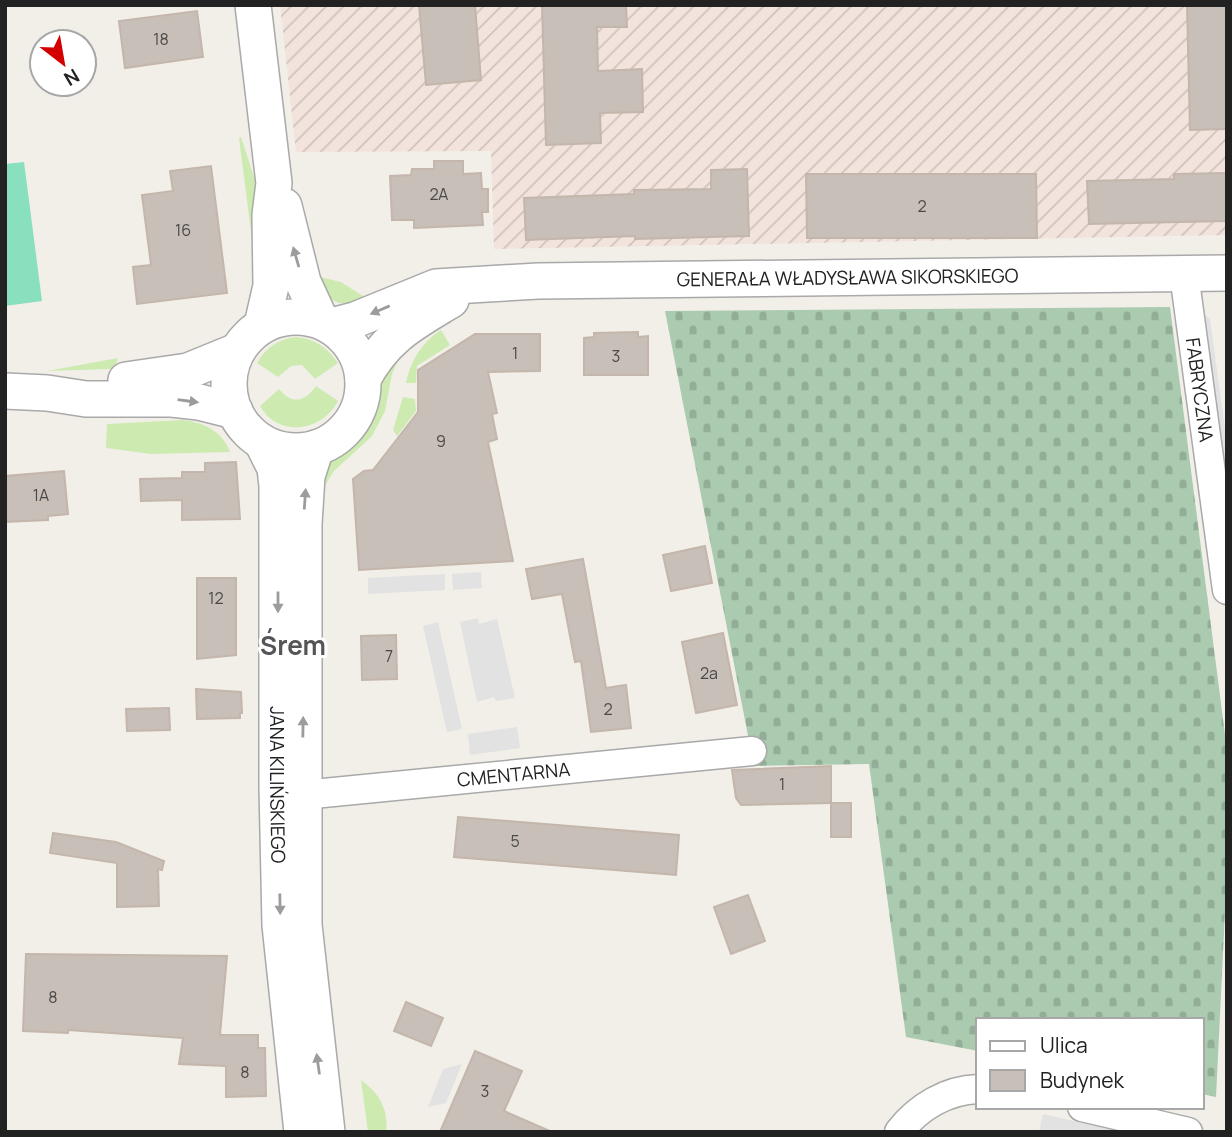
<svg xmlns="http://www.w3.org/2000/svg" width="1232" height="1137" font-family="Manrope,sans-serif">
<defs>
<pattern id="military-furrows" width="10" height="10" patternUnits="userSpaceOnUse" patternTransform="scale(1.75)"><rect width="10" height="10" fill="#f3e3dd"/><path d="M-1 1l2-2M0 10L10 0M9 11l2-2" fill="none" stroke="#d0c2bd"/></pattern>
<pattern id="cemetery-stones" width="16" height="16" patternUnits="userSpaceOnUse" patternTransform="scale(1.75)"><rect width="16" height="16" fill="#aacbaf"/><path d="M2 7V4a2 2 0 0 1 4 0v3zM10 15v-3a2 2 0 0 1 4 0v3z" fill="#92ae96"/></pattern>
</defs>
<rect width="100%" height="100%" fill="#f2efe9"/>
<path fill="url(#military-furrows)" d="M 280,5 L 1227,5 L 1227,235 L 494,249 L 491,151 L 296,152 Z"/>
<path fill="#cdebb0" d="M 241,137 L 257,186 L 254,255 L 239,138 Z
M 312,275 L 341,282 L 366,298 C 335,311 330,300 312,275 Z
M 441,330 L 450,345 L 417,366 L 416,383 L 406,383 C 410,361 422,342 441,330 Z
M 295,337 C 314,338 327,347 338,363 L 315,379 L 302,365 L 291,366 L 278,377 L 257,363 C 266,347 278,340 295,337 Z
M 400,356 L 392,374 L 385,411 L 372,436 L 334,471 L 323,489 L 325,466 L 363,433 L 376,404 L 382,374 Z
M 118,358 L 116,364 L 110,369 L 47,371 Z
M 316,386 L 338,401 C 322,432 278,438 260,406 L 279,389 C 292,405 305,402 316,386 Z
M 403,397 L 415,399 L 416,411 L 397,436 L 393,430 Z
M 182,420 C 203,422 223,431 230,452 L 151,454 L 106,448 L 107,424 Z
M 361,1080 C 379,1093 389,1109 386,1132 L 368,1132 Z"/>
<path fill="url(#cemetery-stones)" d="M 1170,307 L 1227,750 L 1227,871 L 1216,1097 L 1202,1094 L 1202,1020 L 978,1020 L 978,1051 L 906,1037 L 869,764 L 754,766 L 665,311 Z"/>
<path fill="#88e0be" d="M 24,162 L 42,301 L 5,306 L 5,164 Z"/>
<path fill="#e2e2e2" d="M 1201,311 L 1210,319 L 1227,443 L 1227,504 Z
M 481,572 L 482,588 L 453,590 L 452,574 Z
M 445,574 L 445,590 L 368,594 L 368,578 Z
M 478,618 L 479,624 L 497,619 L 515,698 L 496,701 L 494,697 L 477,702 L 460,622 Z
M 438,622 L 462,729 L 447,732 L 423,626 Z
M 517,727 L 520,748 L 470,755 L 468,734 Z
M 462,1064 L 446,1103 L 428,1107 L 443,1069 Z
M 1043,1114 L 1122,1132 L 1039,1132 Z"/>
<path fill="#c7bfb8" stroke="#c4b6ab" stroke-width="2" d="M 419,5 L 475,5 L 481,80 L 426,85 Z
M 542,5 L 626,5 L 627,27 L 597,27 L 598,71 L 642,69 L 643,112 L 600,113 L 601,143 L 546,145 Z
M 1187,5 L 1227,5 L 1227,129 L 1190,130 Z
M 197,11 L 203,57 L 125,68 L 119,21 Z
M 434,161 L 463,161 L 463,174 L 481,173 L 482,189 L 488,189 L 488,212 L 482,212 L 483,225 L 414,228 L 414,220 L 392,220 L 390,176 L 411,175 L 412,169 L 434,169 Z
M 211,166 L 227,293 L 137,304 L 133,267 L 151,265 L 142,195 L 173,191 L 170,171 Z
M 747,169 L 749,236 L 635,239 L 635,236 L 526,240 L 524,198 L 634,194 L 634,190 L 711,189 L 711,170 Z
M 1227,173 L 1227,221 L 1089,224 L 1087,181 L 1174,179 L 1174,174 Z
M 806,174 L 1036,174 L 1037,238 L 807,238 Z
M 638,332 L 638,337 L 648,336 L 648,375 L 584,375 L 584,338 L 594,337 L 594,333 Z
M 475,334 L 540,334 L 540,371 L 488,372 L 497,413 L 492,414 L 497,439 L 488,442 L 513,561 L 359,570 L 353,479 L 364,471 L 373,470 L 418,412 L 418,370 Z
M 236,462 L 240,519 L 182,520 L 182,500 L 141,501 L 140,479 L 182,478 L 182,472 L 205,472 L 205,463 Z
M 64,471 L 68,514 L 48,516 L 48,520 L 5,522 L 5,476 Z
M 705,546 L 712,583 L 671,591 L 663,555 Z
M 583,559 L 606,688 L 626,685 L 631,728 L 591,732 L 581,661 L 575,662 L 562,594 L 532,599 L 526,569 Z
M 197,578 L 236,578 L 236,655 L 197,659 Z
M 723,633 L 737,705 L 696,713 L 682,642 Z
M 396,635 L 397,679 L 362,680 L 361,636 Z
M 196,689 L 241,692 L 242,713 L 240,713 L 240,718 L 197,719 Z
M 169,708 L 170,730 L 127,731 L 126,709 Z
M 831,766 L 831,803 L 741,805 L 736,798 L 732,770 Z
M 831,803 L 851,803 L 851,837 L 831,837 Z
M 458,817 L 679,835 L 676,875 L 454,857 Z
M 53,833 L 116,842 L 164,861 L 162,870 L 158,869 L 159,906 L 117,907 L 117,863 L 50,853 Z
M 748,895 L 765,941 L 731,954 L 714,907 Z
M 26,954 L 227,956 L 220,1035 L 258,1035 L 258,1048 L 265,1048 L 266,1096 L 226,1097 L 226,1066 L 179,1064 L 183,1038 L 68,1030 L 68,1033 L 23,1031 Z
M 406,1002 L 443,1018 L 431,1046 L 394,1031 Z
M 475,1051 L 522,1071 L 504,1111 L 552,1132 L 440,1132 Z"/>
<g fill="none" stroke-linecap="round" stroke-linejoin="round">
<g stroke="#a9a9a9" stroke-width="31">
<g id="minor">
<path id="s1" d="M 1184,274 L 1227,590"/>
<path id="s2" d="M 284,791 L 303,795 L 752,751"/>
<path d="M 1082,1107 L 1188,1132"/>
<path d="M 899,1132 C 918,1107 947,1090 978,1089"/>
</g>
</g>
<g stroke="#a9a9a9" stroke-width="38">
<g id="tertiary">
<path d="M 253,5 L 274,183 L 270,215 L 271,286 L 262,325"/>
<path d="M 284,206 L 303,282 L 321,321"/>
<circle cx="296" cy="384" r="67"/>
<path id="s3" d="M 332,326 L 355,320 L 436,287 L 538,281 L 1227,273"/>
<path d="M 363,379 C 385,337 413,323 451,300"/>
<path d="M 126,380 L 188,371 L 237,351"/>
<path d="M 5,391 L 47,393 L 86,399 L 172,399 L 199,402 L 235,411"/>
<path id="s4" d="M 262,442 L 275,468 L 277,486 L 277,787 L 280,925 L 302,1132"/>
<path d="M 316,448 L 307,476 L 304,524 L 304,925 L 327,1132"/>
</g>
</g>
<use href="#minor" stroke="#fff" stroke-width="28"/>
<use href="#tertiary" stroke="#fff" stroke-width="35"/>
</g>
<defs><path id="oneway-solid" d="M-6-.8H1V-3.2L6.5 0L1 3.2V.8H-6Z" transform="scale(1.75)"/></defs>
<g fill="#9c9c9c">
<use href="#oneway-solid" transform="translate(296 257) rotate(-106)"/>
<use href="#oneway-solid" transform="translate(380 310) rotate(157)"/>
<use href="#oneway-solid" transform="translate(188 401) rotate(8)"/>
<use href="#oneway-solid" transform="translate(305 499) rotate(-86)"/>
<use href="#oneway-solid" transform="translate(278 602) rotate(90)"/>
<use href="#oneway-solid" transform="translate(303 727) rotate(-89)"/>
<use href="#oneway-solid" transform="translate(280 904) rotate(89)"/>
<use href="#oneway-solid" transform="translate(318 1064) rotate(-98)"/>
</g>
<g text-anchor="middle" stroke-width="6" stroke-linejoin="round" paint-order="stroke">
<g font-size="16" fill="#4b4948">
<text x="161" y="45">18</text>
<text x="439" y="200">2A</text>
<text x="922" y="212">2</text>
<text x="183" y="236">16</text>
<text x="515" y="359">1</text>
<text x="616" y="362">3</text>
<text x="441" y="447">9</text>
<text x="41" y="501">1A</text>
<text x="216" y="604">12</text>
<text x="389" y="662">7</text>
<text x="709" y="679">2a</text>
<text x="608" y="715">2</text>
<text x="782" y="790">1</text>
<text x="515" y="847">5</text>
<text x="53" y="1003">8</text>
<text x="245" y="1078">8</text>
<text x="485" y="1097">3</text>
</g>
<g font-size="19" fill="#222" stroke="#fff">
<text dy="7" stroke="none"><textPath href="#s3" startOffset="523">GENERAŁA WŁADYSŁAWA SIKORSKIEGO</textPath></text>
<text dy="7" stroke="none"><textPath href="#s1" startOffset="117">FABRYCZNA</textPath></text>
<text dy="7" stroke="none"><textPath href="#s2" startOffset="231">CMENTARNA</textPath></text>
<text dy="7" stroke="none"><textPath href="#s4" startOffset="346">JANA KILIŃSKIEGO</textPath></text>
</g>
<g font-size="26" font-weight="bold" fill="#555" stroke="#fff">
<text x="293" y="655">Śrem</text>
</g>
</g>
<rect width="1232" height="1137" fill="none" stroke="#222222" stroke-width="14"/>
<rect x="976" y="1018" width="228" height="91" fill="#ffffff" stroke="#a7a7a7" stroke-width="2"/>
<rect x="990" y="1041" width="35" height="10" fill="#ffffff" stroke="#a7a7a7" stroke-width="2"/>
<text x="1040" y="1053" font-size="21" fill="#222222">Ulica</text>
<rect x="990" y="1070" width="35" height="21" fill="#c7bfb8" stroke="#a7a7a7" stroke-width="2"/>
<text x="1040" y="1088" font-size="21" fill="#222222">Budynek</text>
<g transform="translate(63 63) rotate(149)"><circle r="33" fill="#ffffff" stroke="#a7a7a7" stroke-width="2"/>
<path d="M0-5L12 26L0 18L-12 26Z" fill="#d40000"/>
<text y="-10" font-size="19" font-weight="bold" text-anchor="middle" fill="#222222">N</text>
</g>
</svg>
